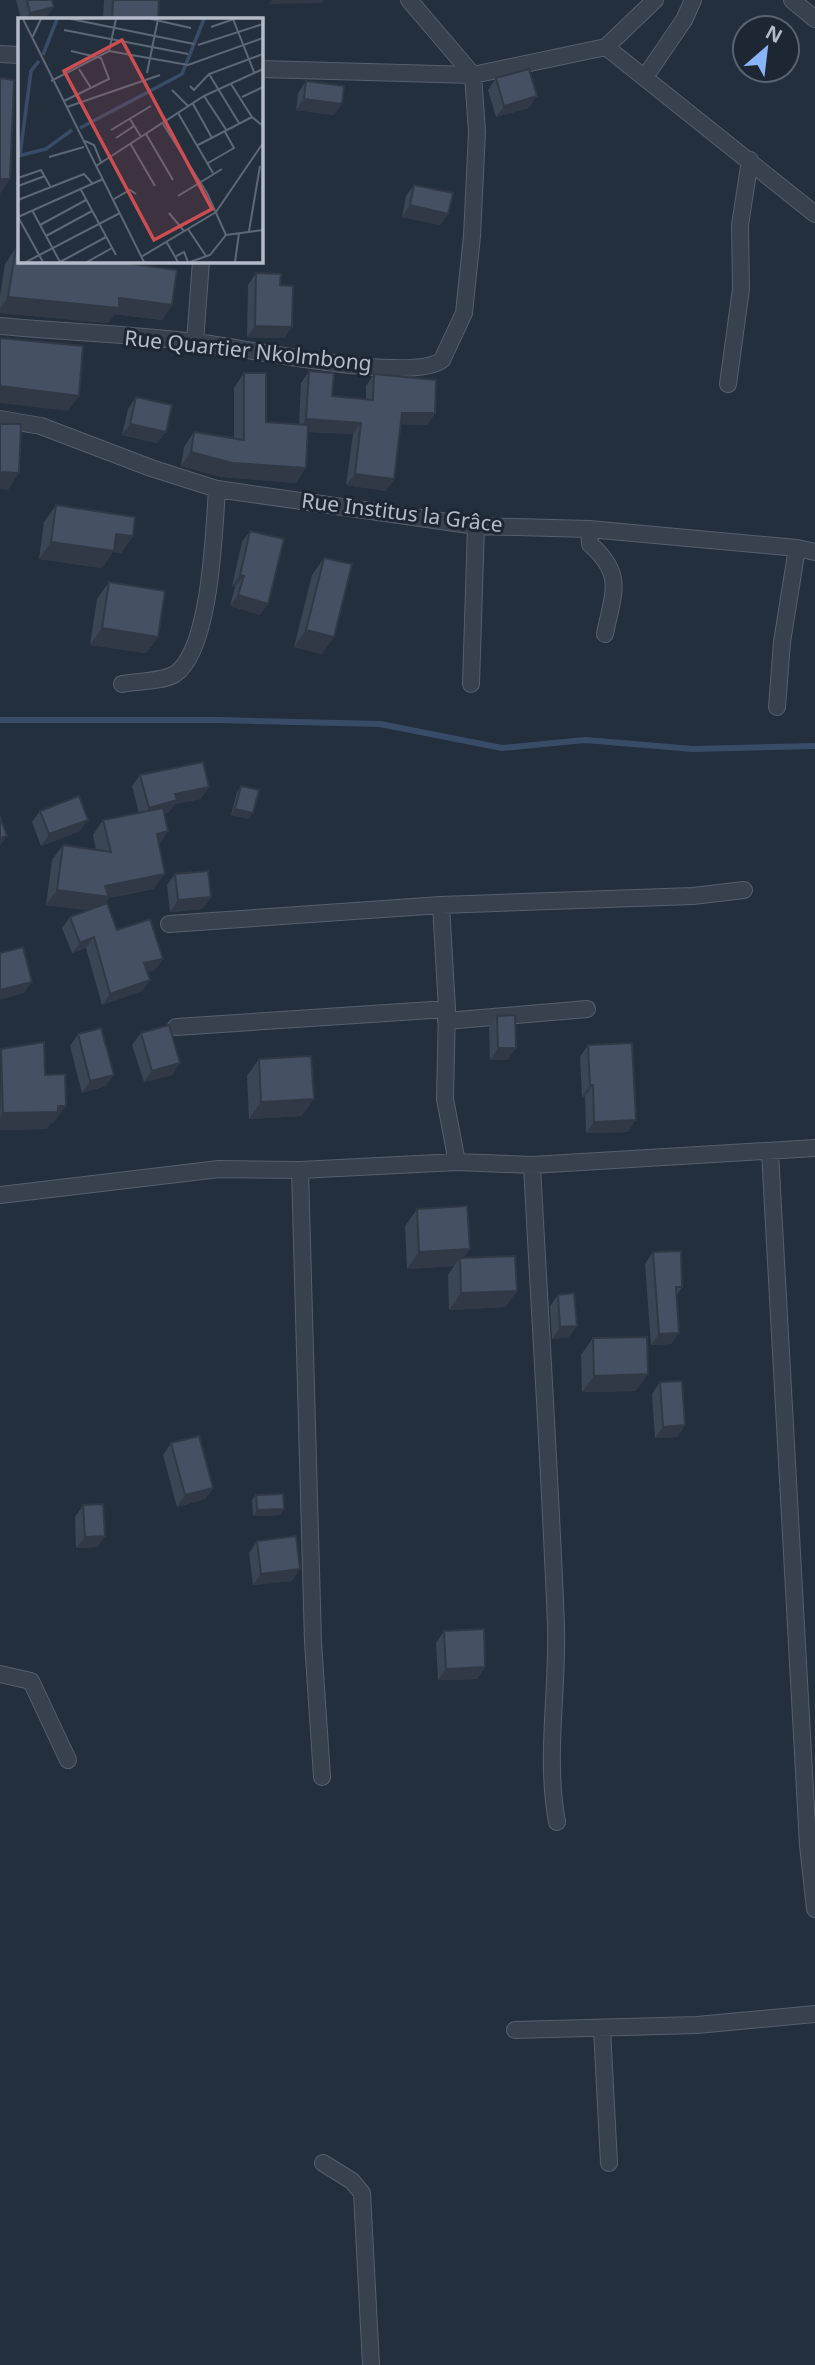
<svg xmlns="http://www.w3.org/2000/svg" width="815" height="2365" font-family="'Noto Sans',sans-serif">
<rect width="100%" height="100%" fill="#242f3e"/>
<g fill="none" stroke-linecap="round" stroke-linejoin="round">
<path stroke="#394c67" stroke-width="6" d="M 0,720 L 218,720 L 380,724 L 502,748 L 585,740 L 693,749 L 815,746"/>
<g stroke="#565f6c" stroke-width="18">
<path id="minor" d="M 792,0 L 815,19
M 606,47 L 815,214
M 0,54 L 19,55
M 261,69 L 473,75 L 606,47 L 655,0
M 645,77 L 684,20 L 693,0
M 0,326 C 65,332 131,334 196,342 C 241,347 411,384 442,360 L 464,313 L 472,236 L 477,132 L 473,75 L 409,0
M 195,342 L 201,261
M 728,384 L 741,289 L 740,225 L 750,160
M 0,419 L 41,426 L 151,468 L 217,489 L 476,526 L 589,529 L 797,548 L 815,552
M 589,529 L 590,544 C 625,575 613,593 605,634
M 122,684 C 136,681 162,682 175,674 C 211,650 214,530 217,489
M 471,684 L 476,526
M 777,707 L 782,642 L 797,548
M 441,905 L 447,1009 L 445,1099 L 457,1162
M 169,924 L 441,905 L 693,896 L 744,890
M 446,1021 L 587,1009
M 176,1027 L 447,1009
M 770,1152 L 808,1845 L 815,1909
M 532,1165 C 540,1319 550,1473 556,1626 C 558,1692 545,1757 557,1822
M 300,1170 L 313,1642 L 322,1777
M 0,1195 L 219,1169 L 300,1170 L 457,1162 L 532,1165 L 815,1148
M 0,1674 L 31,1681 L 68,1760
M 602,2029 L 609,2163
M 515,2030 L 697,2025 L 815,2014
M 323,2163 L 352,2181 L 362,2193 L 371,2365"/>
</g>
<use href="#minor" stroke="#38414e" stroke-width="16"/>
</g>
<path fill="#3b4654" d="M 16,0 L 52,0 L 46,18 L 40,19 L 21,19 Z
M 104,0 L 159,0 L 158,19 L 103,19 Z
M 496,78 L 529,108 L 496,117 L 488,90 Z
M 306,81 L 342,104 L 334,115 L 296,110 L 298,93 Z
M 414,185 L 448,214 L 440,225 L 402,217 L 406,196 Z
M 16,248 L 19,261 L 126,263 L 172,305 L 162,320 L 115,314 L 108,323 L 0,313 L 0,296 L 5,264 Z
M 256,273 L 280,285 L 292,327 L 284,338 L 247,337 L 248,285 Z
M 309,371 L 332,396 L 366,400 L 366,386 L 374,374 L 435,413 L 427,425 L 401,424 L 394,479 L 386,491 L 346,485 L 353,434 L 308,432 L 296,483 L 222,477 L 181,466 L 184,447 L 194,432 L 234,438 L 234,388 L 244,373 L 266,422 L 299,424 L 301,383 Z
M 136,397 L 166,432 L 157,443 L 122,435 L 128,409 Z
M 56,505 L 133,536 L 121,553 L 113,552 L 102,568 L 39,559 L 44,522 Z
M 250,531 L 260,615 L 230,606 L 235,587 L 232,586 L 242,542 Z
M 324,558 L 322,654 L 294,647 L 312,575 Z
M 109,582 L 158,637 L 146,653 L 90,645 L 97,599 Z
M 140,775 L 209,787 L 200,799 L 175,804 L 169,812 L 164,813 L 168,831 L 159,844 L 154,889 L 109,898 L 104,904 L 117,930 L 155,970 L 147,972 L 150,980 L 142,991 L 102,1005 L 86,948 L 72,953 L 62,928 L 70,917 L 88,910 L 46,905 L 52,860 L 63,845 L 96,850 L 93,835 L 103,820 L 139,813 L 132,786 Z
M 241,786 L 249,819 L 231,815 L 237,792 Z
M 40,811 L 80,831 L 41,846 L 32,822 Z
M 175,874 L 211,897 L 202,909 L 170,912 L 167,885 Z
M 497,1016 L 516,1048 L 507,1060 L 490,1060 L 489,1028 Z
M 141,1033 L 172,1075 L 144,1082 L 132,1045 Z
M 78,1034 L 106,1086 L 82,1093 L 70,1046 Z
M 588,1045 L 628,1132 L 586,1133 L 585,1096 L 582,1097 L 580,1057 Z
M 1,1049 L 45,1075 L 54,1122 L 51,1123 L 46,1129 L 0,1130 Z
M 259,1059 L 302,1116 L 249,1119 L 247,1076 Z
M 417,1209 L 463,1258 L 517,1291 L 505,1307 L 449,1310 L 448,1275 L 454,1266 L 407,1269 L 405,1226 Z
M 653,1252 L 682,1287 L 677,1295 L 671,1344 L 651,1345 L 645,1264 Z
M 558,1295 L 569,1337 L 552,1339 L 550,1306 Z
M 593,1338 L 636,1391 L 582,1392 L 581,1355 Z
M 660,1382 L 685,1425 L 677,1437 L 655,1438 L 652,1394 Z
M 171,1443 L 213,1488 L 205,1499 L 177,1507 L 163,1455 Z
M 256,1495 L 280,1515 L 253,1516 L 252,1500 Z
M 83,1505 L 105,1536 L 97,1547 L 76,1548 L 75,1517 Z
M 257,1541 L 292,1581 L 253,1585 L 249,1553 Z
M 444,1631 L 485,1667 L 477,1679 L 438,1680 L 436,1643 Z"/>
<path fill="#303945" d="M 271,0 L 324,0 L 322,3 L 268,4 Z
M 54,7 L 46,18 L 40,19 L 25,19 L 30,13 Z
M 537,96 L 529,108 L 496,117 L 504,106 Z
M 304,99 L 342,104 L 334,115 L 296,110 Z
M 0,179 L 10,179 L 0,194 Z
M 410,205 L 448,214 L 440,225 L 402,217 Z
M 8,297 L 119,298 L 172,305 L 162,320 L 115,314 L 108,323 L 0,313 L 0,309 Z
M 255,326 L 292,327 L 284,338 L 247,337 Z
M 0,386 L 79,396 L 68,411 L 0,403 Z
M 402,413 L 435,413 L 427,425 L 394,424 Z
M 306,419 L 361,423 L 353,434 L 298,431 Z
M 130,424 L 166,432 L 157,443 L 122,435 Z
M 191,452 L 306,468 L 296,483 L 222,477 L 181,466 Z
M 0,472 L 19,473 L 8,490 L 0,489 Z
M 355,474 L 394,479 L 386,491 L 346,485 Z
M 116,534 L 133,536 L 121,553 L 113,552 L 102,568 L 39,559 L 51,542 Z
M 240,575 L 244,576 L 235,587 L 232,586 Z
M 238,595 L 268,604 L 260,615 L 230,606 Z
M 102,628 L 158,637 L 146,653 L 90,645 Z
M 306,630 L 334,637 L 322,654 L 294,647 Z
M 209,787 L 200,799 L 175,804 L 169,812 L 141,819 L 149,808 L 175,794 Z
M 235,809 L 253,813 L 249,819 L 231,815 Z
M 88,820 L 80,831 L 41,846 L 49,834 Z
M 168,831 L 157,846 L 157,834 Z
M 7,836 L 0,846 L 0,838 Z
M 165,874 L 154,889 L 109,898 L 99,912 L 46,905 L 57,890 L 105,886 Z
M 211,897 L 202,909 L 170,912 L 178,900 Z
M 94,937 L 86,948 L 72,953 L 80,943 Z
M 163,959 L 155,970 L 136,974 L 144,963 Z
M 150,980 L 142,991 L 102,1005 L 110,994 Z
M 32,982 L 24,993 L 0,1000 L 0,990 Z
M 498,1048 L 516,1048 L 507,1060 L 490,1060 Z
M 180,1063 L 172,1075 L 144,1082 L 152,1071 Z
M 114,1075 L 106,1086 L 82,1093 L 90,1081 Z
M 590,1085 L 593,1085 L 585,1096 L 582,1097 Z
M 314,1099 L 302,1116 L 249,1119 L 261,1102 Z
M 58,1106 L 66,1106 L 54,1122 L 51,1123 L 46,1129 L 0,1130 L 0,1117 L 3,1113 Z
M 636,1120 L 628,1132 L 586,1133 L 594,1122 Z
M 470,1249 L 460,1263 L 460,1258 L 454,1266 L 407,1269 L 419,1252 Z
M 517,1291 L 505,1307 L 449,1310 L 461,1293 Z
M 577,1326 L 569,1337 L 552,1339 L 560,1327 Z
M 679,1333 L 671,1344 L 651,1345 L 659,1334 Z
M 648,1374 L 636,1391 L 582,1392 L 594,1376 Z
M 685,1425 L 677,1437 L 655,1438 L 663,1427 Z
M 213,1488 L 205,1499 L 177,1507 L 185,1495 Z
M 284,1509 L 280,1515 L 253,1516 L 257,1510 Z
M 105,1536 L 97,1547 L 76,1548 L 85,1537 Z
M 300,1569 L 292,1581 L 253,1585 L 261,1574 Z
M 485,1667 L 477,1679 L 438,1680 L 446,1669 Z"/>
<path fill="#455162" stroke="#303945" stroke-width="2" d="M 27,0 L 52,0 L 54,7 L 30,13 Z
M 113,0 L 159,0 L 158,19 L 112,19 Z
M 529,69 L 537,96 L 504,106 L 496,78 Z
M 0,78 L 14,80 L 10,179 L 0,179 Z
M 306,81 L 344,86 L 342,104 L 304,99 Z
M 414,185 L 453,193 L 448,214 L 410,205 Z
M 16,248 L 19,249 L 19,261 L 126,261 L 126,263 L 177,270 L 172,305 L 119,298 L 119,308 L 8,297 Z
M 256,273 L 281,274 L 280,285 L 293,286 L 292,327 L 255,326 Z
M 0,338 L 83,346 L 79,396 L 0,386 Z
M 309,371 L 334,373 L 332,396 L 373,400 L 374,374 L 436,380 L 435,413 L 402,413 L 394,479 L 355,474 L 361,423 L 306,419 Z
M 244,373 L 266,373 L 266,422 L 308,425 L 306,468 L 232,463 L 191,452 L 194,432 L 244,440 Z
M 136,397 L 172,405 L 166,432 L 130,424 Z
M 0,424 L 21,424 L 19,473 L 0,472 Z
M 56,505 L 135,517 L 133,536 L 116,534 L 114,551 L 51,542 Z
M 250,531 L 284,539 L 268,604 L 238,595 L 244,576 L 240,575 Z
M 324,558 L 352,564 L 334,637 L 306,630 Z
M 109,582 L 165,591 L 158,637 L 102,628 Z
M 203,762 L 209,787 L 175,794 L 177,800 L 149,808 L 140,775 Z
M 241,786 L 259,790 L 253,813 L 235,809 Z
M 79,796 L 88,820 L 49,834 L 40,811 Z
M 163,808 L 168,831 L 157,834 L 165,874 L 105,886 L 109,897 L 57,890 L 63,845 L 111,852 L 103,820 Z
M 0,817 L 7,836 L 0,838 Z
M 208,871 L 211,897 L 178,900 L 175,874 Z
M 107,903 L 117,930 L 150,919 L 163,959 L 144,963 L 150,980 L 110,994 L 94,937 L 80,943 L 70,917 Z
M 23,947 L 32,982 L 0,990 L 0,953 Z
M 515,1015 L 516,1048 L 498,1048 L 497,1016 Z
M 169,1025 L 180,1063 L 152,1071 L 141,1033 Z
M 101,1028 L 114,1075 L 90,1081 L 78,1034 Z
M 44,1042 L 45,1075 L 65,1074 L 66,1106 L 58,1106 L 58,1112 L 3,1113 L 1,1049 Z
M 632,1043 L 636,1120 L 594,1122 L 593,1085 L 590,1085 L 588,1045 Z
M 311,1056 L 314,1099 L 261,1102 L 259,1059 Z
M 467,1206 L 470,1249 L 419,1252 L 417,1209 Z
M 681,1251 L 682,1287 L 676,1287 L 679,1333 L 659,1334 L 653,1252 Z
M 515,1256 L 517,1291 L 461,1293 L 460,1258 Z
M 574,1293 L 577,1326 L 560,1327 L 558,1295 Z
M 647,1337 L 648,1374 L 594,1376 L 593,1338 Z
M 682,1381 L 685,1425 L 663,1427 L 660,1382 Z
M 199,1436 L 213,1488 L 185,1495 L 171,1443 Z
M 283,1494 L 284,1509 L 257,1510 L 256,1495 Z
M 103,1504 L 105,1536 L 85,1537 L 83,1505 Z
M 296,1536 L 300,1569 L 261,1574 L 257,1541 Z
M 484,1629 L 485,1667 L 446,1669 L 444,1631 Z"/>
<g text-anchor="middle" stroke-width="6" stroke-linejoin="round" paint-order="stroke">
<g font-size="21" fill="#b4bcc9" stroke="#1d2633">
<text transform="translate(248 351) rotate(6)" y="7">Rue Quartier Nkolmbong</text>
<text transform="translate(402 513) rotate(7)" y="7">Rue Institus la Grâce</text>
</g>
</g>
<g transform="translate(18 18)">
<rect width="245" height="245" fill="#242f3e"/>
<path fill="none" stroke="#394c67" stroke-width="3.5" d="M 25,37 L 39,1M 62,110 L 164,56 L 186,1M 2,137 L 13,53 L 21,43M 0,138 L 28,131 L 54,112"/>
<path fill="none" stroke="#5e6776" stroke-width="2" d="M 5,1 L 126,244M 53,1 L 176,26M 133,1 L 173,10M 215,1 L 236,54M 193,9 L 216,1M 46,12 L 170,36M 14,20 L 23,1M 180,27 L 245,6M 91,33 L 170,47 L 245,20M 61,51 L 73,70M 129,55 L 140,1M 191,56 L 221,105M 33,63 L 91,33 L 98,1M 213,66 L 234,99 L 245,108M 172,68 L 176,72 L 191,56 L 245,36M 154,72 L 170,88M 186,78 L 209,113M 224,79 L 245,69M 46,83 L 91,61 L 83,40 L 53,33M 175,86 L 194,120M 49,89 L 142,57M 160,95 L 195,155M 112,101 L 123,119M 145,106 L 189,175 L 208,217M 93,112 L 133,88M 128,116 L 155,162M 98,120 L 116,108M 67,123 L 76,127 L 83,144M 112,125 L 137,168M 180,127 L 234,99M 31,139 L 66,129M 190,145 L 216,130 L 207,114M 78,148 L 186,78 L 245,51M 0,160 L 23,152 L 32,168M 0,168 L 27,158M 62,170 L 98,237M 160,178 L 204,151M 96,181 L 112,172 L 118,176M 0,182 L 66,156 L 74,165M 14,192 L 42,244M 151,195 L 166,213M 0,199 L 85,161M 0,199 L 25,244M 22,207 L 68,182M 170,211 L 188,238M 231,213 L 242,148M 28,218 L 74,193M 148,223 L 160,244M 123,239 L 198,194 L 245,125M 157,239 L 166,234 L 170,244M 8,244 L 102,195M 42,244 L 88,219M 69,244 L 94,230M 172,244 L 192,237 L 208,217 L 245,212M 217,244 L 221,215"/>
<path fill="#ce4d50" fill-opacity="0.15" stroke="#ce4d50" stroke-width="3.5" d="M 104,22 L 194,191 L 136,222 L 46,53 Z"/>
<rect width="245" height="245" fill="none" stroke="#b4bcc9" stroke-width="3.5"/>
</g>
<g transform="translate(766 49) rotate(28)"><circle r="33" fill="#1d2633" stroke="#59626f" stroke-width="2"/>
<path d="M0-5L12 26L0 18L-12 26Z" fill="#8ab4f8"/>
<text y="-10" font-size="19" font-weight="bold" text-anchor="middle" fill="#b4bcc9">N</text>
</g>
</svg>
